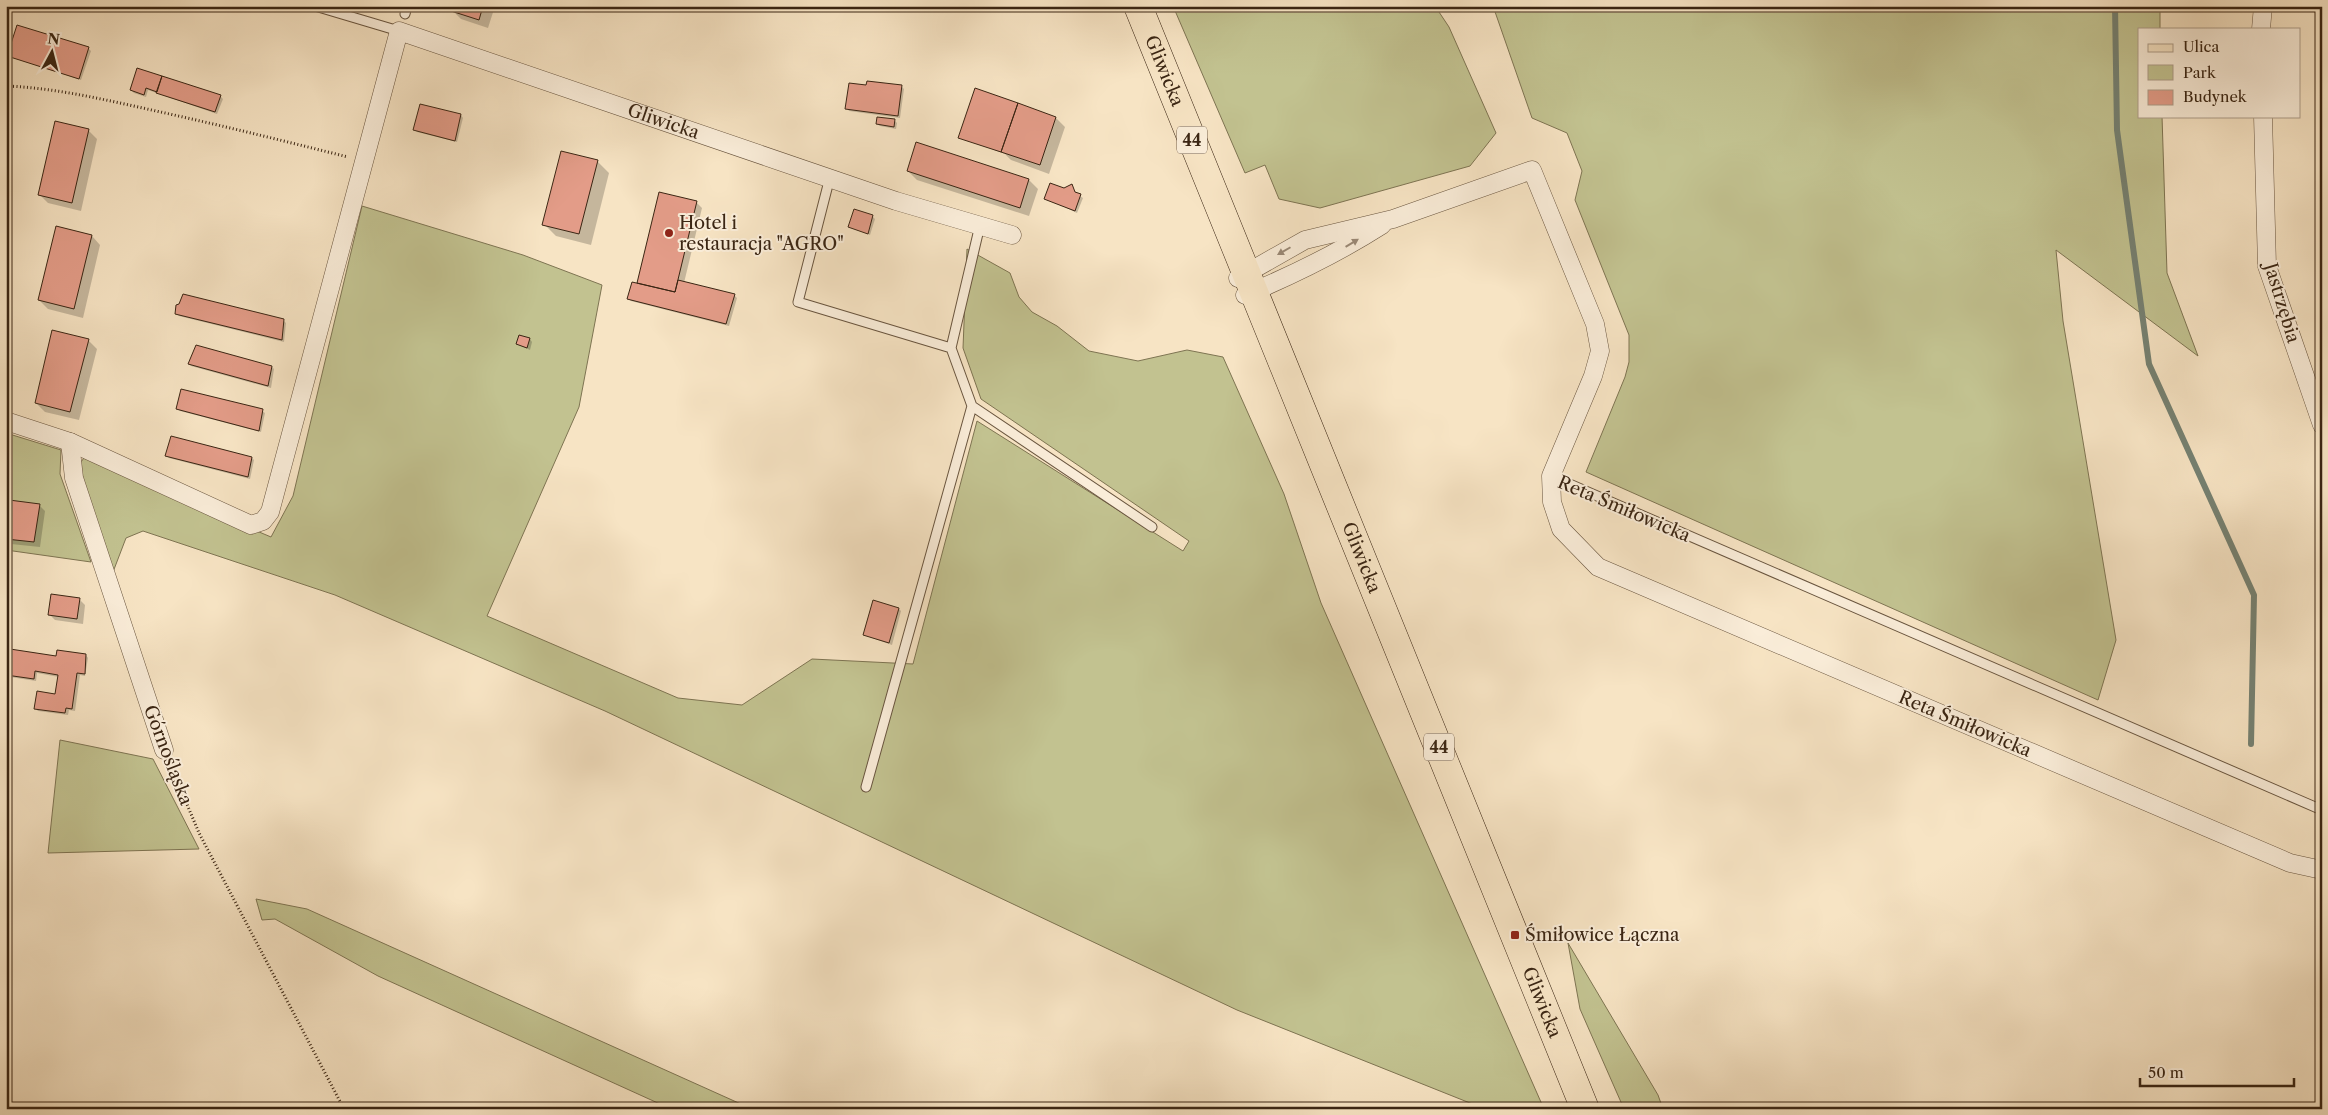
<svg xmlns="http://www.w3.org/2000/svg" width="2328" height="1115" font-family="'Libre Caslon Text',serif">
<rect width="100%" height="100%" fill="#f7e4c4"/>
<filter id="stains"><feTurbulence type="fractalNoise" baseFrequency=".004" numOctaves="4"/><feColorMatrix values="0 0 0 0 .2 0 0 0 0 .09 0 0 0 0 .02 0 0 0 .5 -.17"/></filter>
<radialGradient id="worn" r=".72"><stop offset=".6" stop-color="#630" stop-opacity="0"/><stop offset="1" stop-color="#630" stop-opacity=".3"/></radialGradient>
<path fill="#c2c290" stroke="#7e7452" d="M 1173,6 L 1435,6 L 1449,27 L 1496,133 L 1470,166 L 1320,208 L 1279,199 L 1265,165 L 1245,173 Z
M 1493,6 L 2160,6 L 2160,29 L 2139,29 L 2139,116 L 2162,116 L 2167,273 L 2198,356 L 2056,250 L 2063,321 L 2116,640 L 2098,700 L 1586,472 L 1625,377 L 1629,362 L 1629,335 L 1575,200 L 1582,171 L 1567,133 L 1532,118 Z
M 362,206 L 523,255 L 602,285 L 579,407 L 487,616 L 678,698 L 742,705 L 812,659 L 913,664 L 977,421 L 1183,551 L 1189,541 L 981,399 L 963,348 L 967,249 L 1010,273 L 1019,297 L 1032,312 L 1057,326 L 1089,351 L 1138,361 L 1187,350 L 1223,357 L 1284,494 L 1321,603 L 1544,1109 L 1485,1109 L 1237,1010 L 605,711 L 335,595 L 143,531 L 126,538 L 113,572 L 77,467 L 84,458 L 271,537 L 293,496 Z
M 6,433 L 61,450 L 60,474 L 91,562 L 6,550 Z
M 60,740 L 153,759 L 199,849 L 48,853 Z
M 256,899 L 307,909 L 752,1109 L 671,1109 L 378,976 L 275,919 L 262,920 Z
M 1568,943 L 1658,1095 L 1663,1109 L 1624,1109 L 1580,1009 Z"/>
<path fill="#0003" d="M 454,6 L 495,6 L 488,28 L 461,19 L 452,10 Z
M 88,48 L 91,51 L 81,80 L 8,56 Z
M 138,69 L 220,96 L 223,99 L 217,114 L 148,90 L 146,97 L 134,93 L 131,90 Z
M 901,86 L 904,89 L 900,118 L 849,111 L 847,108 L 867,87 Z
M 461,115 L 463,118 L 457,142 L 417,132 L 415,130 Z
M 1056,118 L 1065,127 L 1049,174 L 1011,160 L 1005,154 L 960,137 Z
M 895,121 L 897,123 L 896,129 L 880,126 L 877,124 Z
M 88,130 L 97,139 L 81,211 L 48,203 L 39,194 Z
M 917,144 L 1029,180 L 1038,189 L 1029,216 L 917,180 L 908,171 Z
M 597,161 L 609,173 L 591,245 L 556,236 L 544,224 Z
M 1071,186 L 1076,194 L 1083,198 L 1077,213 L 1046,198 Z
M 660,194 L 696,202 L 702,208 L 684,283 L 734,295 L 737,298 L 729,326 L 631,301 L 629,299 L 638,285 Z
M 872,216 L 875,219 L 870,235 L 850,227 Z
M 92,236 L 100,245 L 83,318 L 48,309 L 39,300 Z
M 177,314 L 283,320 L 286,323 L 284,342 L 179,316 Z
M 530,339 L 532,342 L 530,350 L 517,344 Z
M 88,340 L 97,349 L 79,420 L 45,412 L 36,403 Z
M 189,364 L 272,367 L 274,369 L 271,388 L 191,366 Z
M 177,408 L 262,411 L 265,413 L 261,432 L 180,411 Z
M 166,455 L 252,458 L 254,460 L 250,479 L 169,458 Z
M 10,501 L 39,505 L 45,511 L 40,547 L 11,544 L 6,539 Z
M 79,599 L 85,605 L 83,624 L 55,620 L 49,614 Z
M 899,609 L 901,611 L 892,645 L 864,635 Z
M 86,655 L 88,658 L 85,676 L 80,675 L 75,711 L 69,710 L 68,715 L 38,711 L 35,708 L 56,695 L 59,677 L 37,673 L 36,681 L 10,677 L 8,675 L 57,657 Z"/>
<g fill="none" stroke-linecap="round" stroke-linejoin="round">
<path stroke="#758172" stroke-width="6" d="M 2115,6 L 2117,130 L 2149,364 L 2254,595 L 2251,744"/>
</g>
<path fill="#e39c88" stroke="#3a2513" d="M 453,6 L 483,6 L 479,20 L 451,11 Z
M 17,25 L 89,47 L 79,79 L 7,56 Z
M 137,68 L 162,76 L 157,92 L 146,88 L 144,95 L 130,90 Z
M 162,76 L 221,95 L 215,112 L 156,93 Z
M 867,81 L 902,85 L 898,116 L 845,109 L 849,83 L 866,85 Z
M 975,88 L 1018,103 L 1001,152 L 958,138 Z
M 1018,103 L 1056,117 L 1040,165 L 1001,152 Z
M 420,104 L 461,114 L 455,141 L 413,130 Z
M 877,117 L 895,119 L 894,127 L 876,124 Z
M 55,121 L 89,129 L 72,203 L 38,195 Z
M 916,142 L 1029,179 L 1020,208 L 907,171 Z
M 561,151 L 598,160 L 579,234 L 542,225 Z
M 1050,183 L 1064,188 L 1072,184 L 1075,192 L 1081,194 L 1075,211 L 1044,199 Z
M 659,192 L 697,201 L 675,292 L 637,283 Z
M 854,209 L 873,215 L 868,234 L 848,227 Z
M 56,226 L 92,235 L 74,309 L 38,300 Z
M 678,280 L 735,294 L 726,324 L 627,299 L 632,282 L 675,292 Z
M 183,294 L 284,319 L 282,340 L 175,314 L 176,305 L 179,304 Z
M 52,330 L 89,339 L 70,412 L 35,403 Z
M 519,335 L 530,338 L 527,348 L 516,344 Z
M 196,345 L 272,366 L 268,386 L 188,364 Z
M 181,389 L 263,409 L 259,431 L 176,409 Z
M 171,436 L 252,457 L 248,477 L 165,456 Z
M 9,500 L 40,504 L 34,542 L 6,539 Z
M 51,594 L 80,598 L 77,619 L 48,615 Z
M 873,600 L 899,608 L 889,643 L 863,635 Z
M 10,649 L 56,656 L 57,650 L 86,654 L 85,674 L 77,673 L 72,709 L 66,708 L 65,713 L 34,709 L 37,691 L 55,694 L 58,675 L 35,671 L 34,679 L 6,675 Z"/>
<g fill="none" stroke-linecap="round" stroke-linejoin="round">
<g stroke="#69553f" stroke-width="11">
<path id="lane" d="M 315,6 L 399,31
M 405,14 L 407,6
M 830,177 L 798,302 L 951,348 L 972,406 L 1152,527
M 951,348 L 980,225
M 1551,476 L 2322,810
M 866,787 L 972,406"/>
</g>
<g stroke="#69553f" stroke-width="19">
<g id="street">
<path d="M 2261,29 L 2263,6"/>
<path d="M 2263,116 L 2267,266 L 2322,425"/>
<path d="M 1238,278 L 1305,240 L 1393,219 L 1532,170 L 1595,324 L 1600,351 L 1593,376 L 1551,476 L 1552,502 L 1561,529 L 1598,567 L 2290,863 L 2322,870"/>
<path d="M 1245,295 C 1293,275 1338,253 1382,225"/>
<path id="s1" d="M 6,421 L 70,442 L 251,525 L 263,521 L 270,512 L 399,31 L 896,201 L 1012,235"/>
<path d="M 70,442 L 74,478 L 164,750"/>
</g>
</g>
<g stroke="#3a2513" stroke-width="29">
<g id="primary">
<path id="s2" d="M 1138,6 L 1585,1109"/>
</g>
</g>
<path stroke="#3a2513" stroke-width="3" stroke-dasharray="1 2.5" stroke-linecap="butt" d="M 6,86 C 57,88 106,100 156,111 C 220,125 284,141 348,157
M 171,766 L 199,833 L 344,1109"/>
<use href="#lane" stroke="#faedd9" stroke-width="9"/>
<use href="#street" stroke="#faedd9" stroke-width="18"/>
<use href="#primary" stroke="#f7e4c4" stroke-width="28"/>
</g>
<defs><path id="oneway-solid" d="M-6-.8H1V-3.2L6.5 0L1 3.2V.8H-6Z" transform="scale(1.25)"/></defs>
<g fill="#9a8976">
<use href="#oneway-solid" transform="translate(1352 243) rotate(-31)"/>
<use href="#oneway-solid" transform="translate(1284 251) rotate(150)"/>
</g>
<g fill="#8f2418" stroke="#faedd9" stroke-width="2">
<circle cx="669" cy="233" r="5"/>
<rect x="1510" y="930" width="10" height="10" rx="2.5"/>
</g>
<g text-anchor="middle" stroke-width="4" stroke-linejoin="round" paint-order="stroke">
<g fill="#faedd9" stroke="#74614e" stroke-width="1">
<rect x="1177" y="126.5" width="30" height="27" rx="4"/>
<rect x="1424" y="733.5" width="30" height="27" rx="4"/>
</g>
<g font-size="16" font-weight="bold" fill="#3a2513">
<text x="1192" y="146">44</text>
<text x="1439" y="753">44</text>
</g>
<g font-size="18" fill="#3a2513" stroke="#faedd9">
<text dy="6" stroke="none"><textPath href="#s2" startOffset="70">Gliwicka</textPath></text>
<text dy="6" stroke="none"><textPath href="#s1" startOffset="1068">Gliwicka</textPath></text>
<text transform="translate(2282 303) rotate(73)" y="6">Jastrzębia</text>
<text transform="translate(1624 509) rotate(23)" y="6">Reta Śmiłowicka</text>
<text dy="6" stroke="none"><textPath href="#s2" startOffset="595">Gliwicka</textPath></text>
<text transform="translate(1965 724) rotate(23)" y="6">Reta Śmiłowicka</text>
<text transform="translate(168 755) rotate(69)" y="6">Górnośląska</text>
<text dy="6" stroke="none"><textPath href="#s2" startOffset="1075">Gliwicka</textPath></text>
</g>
<g font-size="18" fill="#3a2513" stroke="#faedd9" text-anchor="start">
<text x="679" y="229">Hotel i<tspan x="679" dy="21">restauracja "AGRO"</tspan></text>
<text x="1525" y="941">Śmiłowice Łączna</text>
</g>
</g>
<rect width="2328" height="1115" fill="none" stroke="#f7e4c4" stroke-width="25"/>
<rect x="8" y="8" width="2313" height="1100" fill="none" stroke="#3a2513" stroke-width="2.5"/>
<rect x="12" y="12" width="2303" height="1090" fill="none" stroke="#3a2513"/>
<rect x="2138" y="28" width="162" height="90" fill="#faedd9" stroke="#ad9d8a"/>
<rect x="2148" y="44" width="25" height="8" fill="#f7e4c4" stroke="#ad9d8a"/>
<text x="2183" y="52" font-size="15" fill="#3a2513">Ulica</text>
<rect x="2148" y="65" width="25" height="15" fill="#c2c290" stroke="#ad9d8a"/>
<text x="2183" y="78" font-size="15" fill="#3a2513">Park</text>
<rect x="2148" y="90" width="25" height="15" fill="#e39c88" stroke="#ad9d8a"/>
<text x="2183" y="102" font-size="15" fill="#3a2513">Budynek</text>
<g transform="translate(52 52) rotate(7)" stroke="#faedd9" stroke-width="4" paint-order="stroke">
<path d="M0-4L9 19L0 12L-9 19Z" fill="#3a2513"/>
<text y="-8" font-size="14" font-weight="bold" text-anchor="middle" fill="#3a2513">N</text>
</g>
<path d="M2140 1078v8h154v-8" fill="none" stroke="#3a2513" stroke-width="2.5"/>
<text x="2148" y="1078" font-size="15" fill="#3a2513" stroke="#faedd9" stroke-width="4" paint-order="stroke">50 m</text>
<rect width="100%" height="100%" filter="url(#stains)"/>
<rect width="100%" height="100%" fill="url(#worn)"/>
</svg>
